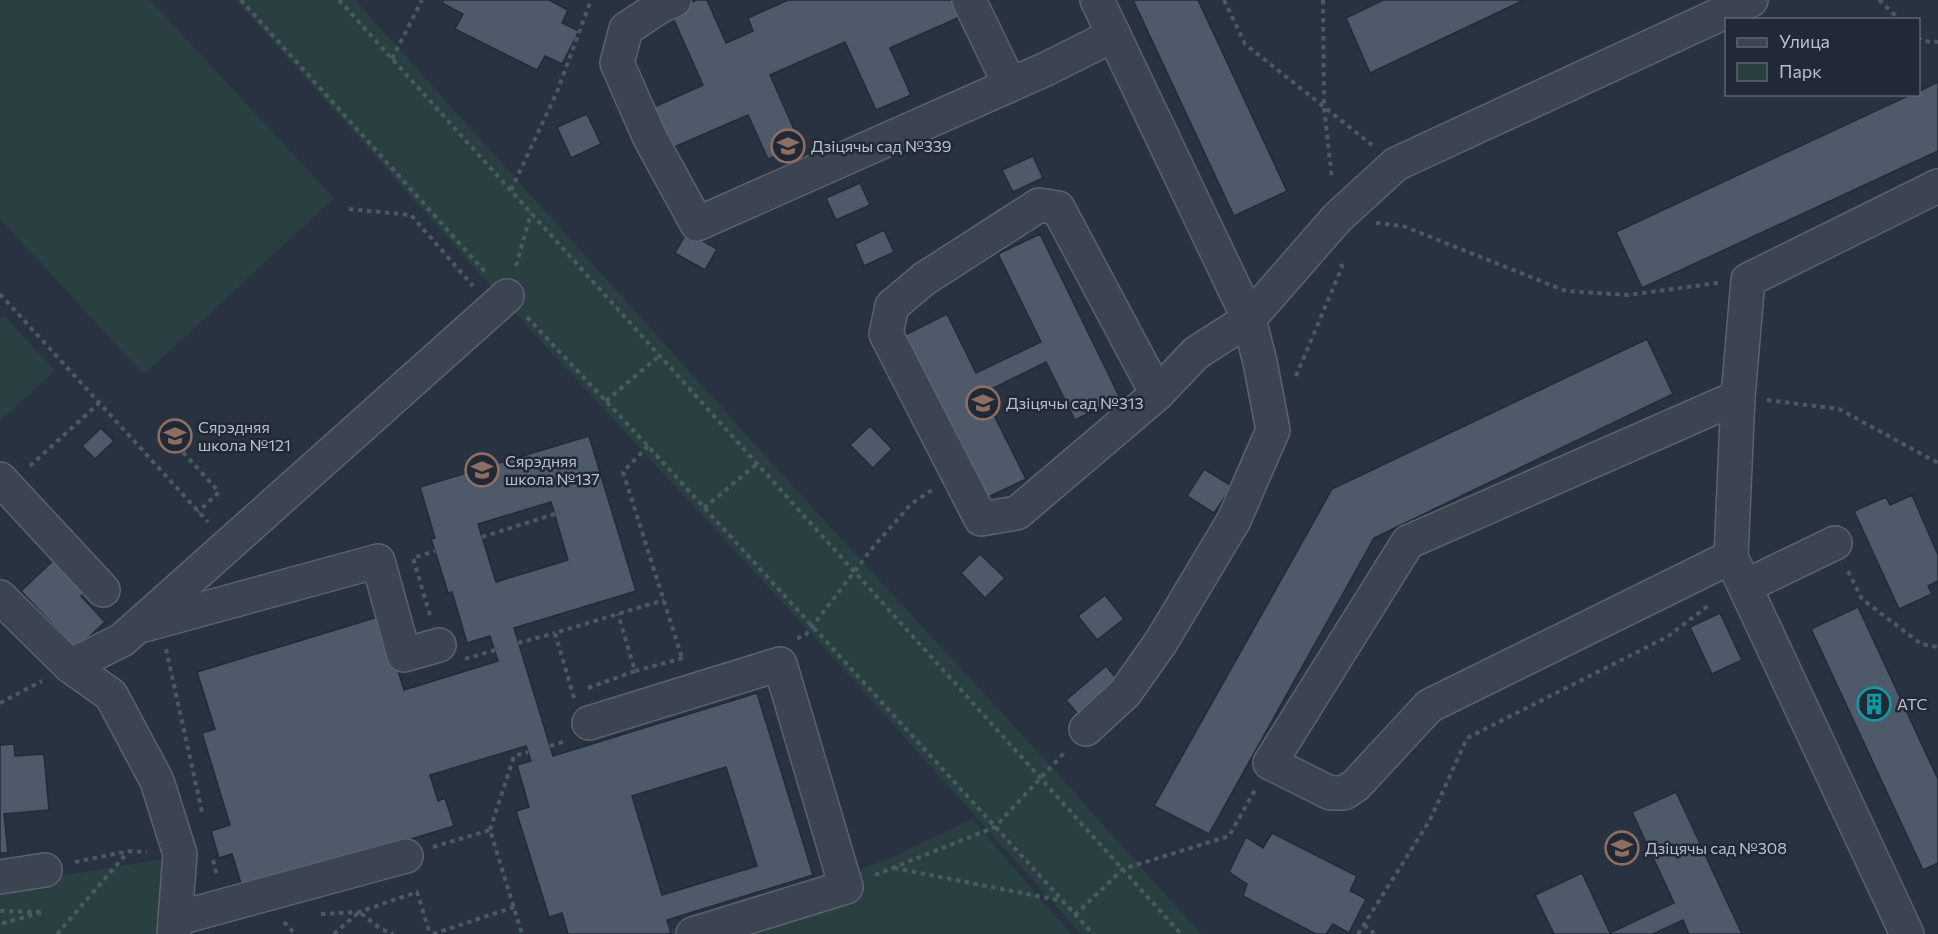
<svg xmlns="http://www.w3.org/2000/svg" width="1938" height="934" viewBox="0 0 1938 934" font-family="Commissioner,sans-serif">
  <rect width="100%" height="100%" fill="#283241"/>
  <g fill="#2a3f42">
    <path d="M0,0H150L334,198L144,375L0,219Z"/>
    <path d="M236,0H355L791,484L1040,754L1201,934H1081L818,641L501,298Z"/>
    <path d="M5,316L55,371L0,421V320Z"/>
    <path d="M972,819L1071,934H655L843,876L886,860Z"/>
    <path d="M175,857L194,934H0V886Z"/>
  </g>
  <g fill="#4e596a" stroke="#232b38" stroke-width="1.5" fill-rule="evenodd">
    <path d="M443,0H549L568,10L562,23L579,31L562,64L545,56L537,70L455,29L463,14L442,3Z"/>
    <path d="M696,0H707L726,43L753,31L748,18L788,0H952L960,17L890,48L911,95L876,110L845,42L770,75L801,145L768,159L748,115L672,148L654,107L703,85L670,11Z"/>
    <path d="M1133,0H1198L1287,191L1234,216Z"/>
    <path d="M1383,0H1524L1370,73L1346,18Z"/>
    <path d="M1938,82V151L1642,288L1616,232L1912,94H1918V92Z"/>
    <path d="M587,114L601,144L571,158L557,127Z"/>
    <path d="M1033,156L1043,178L1013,192L1002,170Z"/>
    <path d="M860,183L870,205L836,220L826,198Z"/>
    <path d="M884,230L894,252L864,266L855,244Z"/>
    <path d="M687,232L717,249L705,270L675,253Z"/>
    <path d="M1040,234L1120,398L1075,420L1046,362L983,393L1026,479L982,500L903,336L947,314L976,373L1041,342L998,254Z"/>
    <path d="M1647,339L1673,394L1374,538L1209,834L1154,806L1332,489Z"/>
    <path d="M870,426L892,449L873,468L850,445Z"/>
    <path d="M101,428L114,441L95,459L82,446Z"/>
    <path d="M589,436L636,591L514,628L553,756L757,693L813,875L667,920L671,933L667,934H568L562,913L549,917L516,811L529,807L517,765L531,761L526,746L430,775L438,801L445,798L454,826L243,890L232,854L219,858L211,831L230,825L202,733L215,729L197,672L381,616L404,690L498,661L490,636L467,643L452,592L448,593L435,551L431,539L435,538L420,487ZM551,502L568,560L496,582L478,524ZM726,767L757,866L662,895L632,796Z"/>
    <path d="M1204,469L1232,486L1214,513L1187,496Z"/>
    <path d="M1912,495L1938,555V581L1928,586L1932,594L1899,609L1854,511L1886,497L1890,505Z"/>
    <path d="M980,554L1005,578L985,598L961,573Z"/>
    <path d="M58,556L89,589L81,596L105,622L76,649L21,591Z"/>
    <path d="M1105,595L1124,619L1097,640L1078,616Z"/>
    <path d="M1858,607L1938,779V863L1923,870L1811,629Z"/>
    <path d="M1720,613L1742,660L1712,674L1690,627Z"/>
    <path d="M1106,666L1122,685L1082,719L1066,700Z"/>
    <path d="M14,744L15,756L44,754L49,810L4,814L8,853H0V745Z"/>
    <path d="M1676,792L1742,934H1689L1683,920L1653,934H1554L1535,895L1582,873L1610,933L1674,903L1632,812Z"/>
    <path d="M1272,833L1357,876L1350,891L1366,899L1349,933L1333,924L1326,934H1316L1243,896L1247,884L1229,872L1246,837L1263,848Z"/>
  </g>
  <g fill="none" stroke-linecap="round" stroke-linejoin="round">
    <defs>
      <g id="minor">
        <path d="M674,0L659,7L626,29L617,63L650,138L697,224L1046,69L1114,35"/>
        <path d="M969,0L1010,85"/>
        <path d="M1157,394L1058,208L1039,205L924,279L892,306L886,334L981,519L1017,513L1157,394L1196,353L1249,319L1337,218L1396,164L1751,0"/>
        <path d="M0,479L103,590"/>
        <path d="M1731,557L1429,706L1356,785L1344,793H1330L1270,763L1408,542L1738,397"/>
        <path d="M1746,586L1835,543"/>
        <path d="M0,597L70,666L111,695L157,781L180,854L174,934"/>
        <path d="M144,625L378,561L404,655L439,645"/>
        <path d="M70,666L122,640L507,296"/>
        <path d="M589,723L780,664L846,887L693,934"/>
        <path d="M1086,729L1125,693L1161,642L1234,520L1273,430L1260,362L1249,319L1097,0"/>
        <path d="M0,877L45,870"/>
        <path d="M175,919L406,856"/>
        <path d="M1907,934L1731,557L1738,397L1748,280L1938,186"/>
      </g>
    </defs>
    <use href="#minor" stroke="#5a626e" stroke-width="36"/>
    <g stroke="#485c5f" stroke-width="4" stroke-dasharray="4.5 4.5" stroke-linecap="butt">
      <path d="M241,0L487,274"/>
      <path d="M339,0L1181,934"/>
      <path d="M1224,0L1245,44L1372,145"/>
      <path d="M1323,0L1324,107L1332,179"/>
      <path d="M1879,0L1900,20"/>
      <path d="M1918,37L1922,41L1938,42"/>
      <path d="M392,59L422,0"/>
      <path d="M511,190L557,92L591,0"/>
      <path d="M349,209L411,215L473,286"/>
      <path d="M1376,223L1403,226L1566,291L1628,295L1718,283"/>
      <path d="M516,266L531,213"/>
      <path d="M0,294L208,522"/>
      <path d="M527,317L648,446L1093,934"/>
      <path d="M1296,376L1342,267L1341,261"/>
      <path d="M1767,400L1839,409L1938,463"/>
      <path d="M606,401L660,355"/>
      <path d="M171,439L219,492L198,512"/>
      <path d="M648,446L623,472L682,658"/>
      <path d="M30,466L99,403"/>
      <path d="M704,508L758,463"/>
      <path d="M482,537L555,514"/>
      <path d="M1848,571L1862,599L1921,644L1938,647"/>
      <path d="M430,615L413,558L435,551"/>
      <path d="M797,638L805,636L874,546L911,504L932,490"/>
      <path d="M518,643L555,633"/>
      <path d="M166,649L202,812"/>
      <path d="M465,659L495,650"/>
      <path d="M635,671L687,657"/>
      <path d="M588,688L635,671L618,614"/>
      <path d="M574,698L555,633L664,600"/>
      <path d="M0,703L42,681"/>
      <path d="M550,746L566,741"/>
      <path d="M490,830L514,756L528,752"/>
      <path d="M433,847L490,830L522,934"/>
      <path d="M213,860L217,876"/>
      <path d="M75,862L129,851L147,852"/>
      <path d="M894,868L1063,901"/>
      <path d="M875,875L995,827L1065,752"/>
      <path d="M0,911L43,912L0,924"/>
      <path d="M321,914L359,912L417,892L430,934"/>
      <path d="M1075,915L1123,869L1229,836L1255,790"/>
      <path d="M284,922L295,934"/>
      <path d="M1364,925L1375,934"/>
      <path d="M57,934L128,852"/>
      <path d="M334,934L359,912L381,929L393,934"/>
      <path d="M433,934L514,907"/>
      <path d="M1358,934L1430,820L1467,738L1667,637L1708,606"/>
    </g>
    <use href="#minor" stroke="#3c4451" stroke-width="33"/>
  </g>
  <defs>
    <symbol id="school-ring" viewBox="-11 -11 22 22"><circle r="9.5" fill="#212936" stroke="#8d6e63" stroke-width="1.5"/><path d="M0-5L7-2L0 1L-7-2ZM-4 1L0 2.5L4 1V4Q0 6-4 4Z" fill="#8d6e63"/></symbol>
    <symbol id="building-ring" viewBox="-11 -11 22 22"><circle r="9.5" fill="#212936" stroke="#0f9aa8" stroke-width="1.5"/><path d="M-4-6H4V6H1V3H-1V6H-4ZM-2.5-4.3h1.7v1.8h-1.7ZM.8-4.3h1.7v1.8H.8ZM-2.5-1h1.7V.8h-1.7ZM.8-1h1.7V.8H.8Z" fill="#0f9aa8"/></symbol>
  </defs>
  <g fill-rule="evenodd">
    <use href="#school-ring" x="769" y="127" width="38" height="38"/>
    <use href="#school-ring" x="964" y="384" width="38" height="38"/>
    <use href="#school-ring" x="156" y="417" width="38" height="38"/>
    <use href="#school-ring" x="463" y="451" width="38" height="38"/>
    <use href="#building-ring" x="1855" y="685" width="38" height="38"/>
    <use href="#school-ring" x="1603" y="829" width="38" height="38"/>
  </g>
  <g text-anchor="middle" stroke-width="5" stroke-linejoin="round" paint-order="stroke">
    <g font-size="16" fill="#b9c0cb" stroke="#212936" text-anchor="start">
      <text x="811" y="152">Дзіцячы сад №339</text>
      <text x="1006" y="409">Дзіцячы сад №313</text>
      <text x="198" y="433">Сярэдняя<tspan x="198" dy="18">школа №121</tspan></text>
      <text x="505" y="467">Сярэдняя<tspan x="505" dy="18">школа №137</tspan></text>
      <text x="1897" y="710">АТС</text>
      <text x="1645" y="854">Дзіцячы сад №308</text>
    </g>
  </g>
  <rect x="1725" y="18" width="195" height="78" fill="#212936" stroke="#5e6572" stroke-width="1.5"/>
  <rect x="1737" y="38" width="30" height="9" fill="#3c4451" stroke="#5e6572" stroke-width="1.5"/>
  <text x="1779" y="48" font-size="18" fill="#b9c0cb">Улица</text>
  <rect x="1737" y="63" width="30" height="18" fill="#2a3f42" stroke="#5e6572" stroke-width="1.5"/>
  <text x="1779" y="78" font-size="18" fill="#b9c0cb">Парк</text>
</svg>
